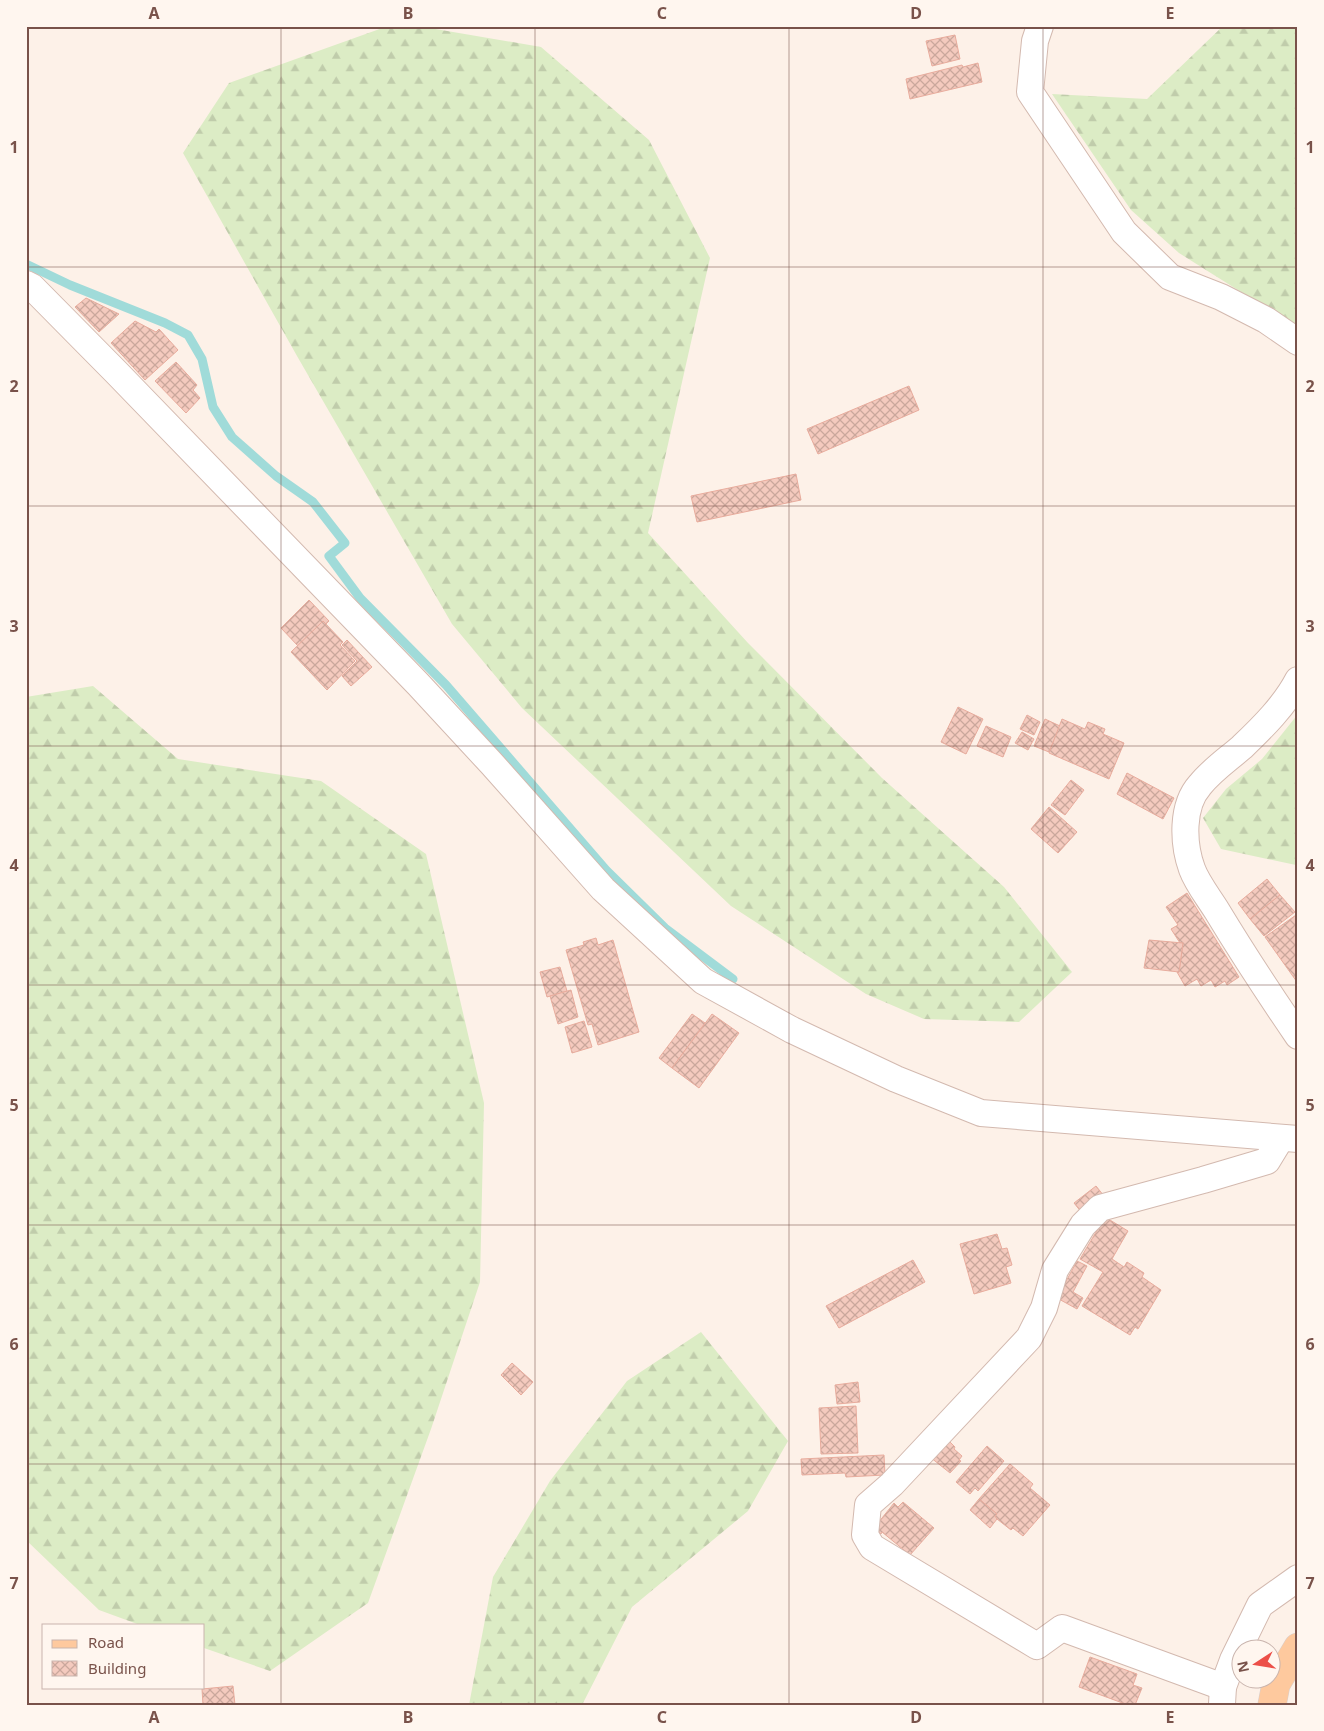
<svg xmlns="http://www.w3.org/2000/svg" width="1324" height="1731" viewBox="0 0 1324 1731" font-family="'Noto Sans',sans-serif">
  <defs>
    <pattern id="forest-firs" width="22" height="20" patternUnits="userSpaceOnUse" patternTransform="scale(1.25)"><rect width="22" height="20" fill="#dcecc5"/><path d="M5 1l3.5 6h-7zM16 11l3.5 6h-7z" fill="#c0ccab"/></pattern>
    <pattern id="building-cross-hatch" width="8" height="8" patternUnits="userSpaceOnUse" patternTransform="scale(1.25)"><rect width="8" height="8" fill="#f4cabe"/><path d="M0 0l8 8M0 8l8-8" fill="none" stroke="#caa79c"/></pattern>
  </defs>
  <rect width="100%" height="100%" fill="#fdf1e8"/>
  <g fill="url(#forest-firs)">
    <path d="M388,26H418L541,47L649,140L710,258L648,533L748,643L882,778L1004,887L1072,972L1019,1022L924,1019L866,994L731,906L522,708L452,624L297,356L183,153L229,83Z"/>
    <path d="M1223,26H1298V328L1179,253L1131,210L1052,94L1147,99Z"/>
    <path d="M93,686L178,759L321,781L426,854L484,1103L480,1282L431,1429L368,1603L270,1671L204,1648V1625H140L99,1610L26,1540V697Z"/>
    <path d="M1298,714V867L1296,865L1221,849L1203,818L1226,789L1262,759Z"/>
    <path d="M701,1332L788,1441L748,1511L632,1607L582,1705H469L493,1577L550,1481L627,1381Z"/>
  </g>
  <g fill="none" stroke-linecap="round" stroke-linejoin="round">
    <path stroke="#a0dbd9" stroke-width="9" d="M26,264L70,285L165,323L188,335L202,359L213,407L232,437L276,476L313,502L345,543L329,556L360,598L446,685L606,870L665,928L733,979"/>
  </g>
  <g fill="url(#building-cross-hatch)" stroke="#e8ac9d">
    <path d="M955,35L960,59L932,66L926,41Z"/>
    <path d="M978,63L982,82L910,99L906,79L962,65L963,67Z"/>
    <path d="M86,298L119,314L99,332L75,307Z"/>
    <path d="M135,321L156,332L159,329L178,350L145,380L111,343Z"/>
    <path d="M176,362L197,385L193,390L200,398L186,413L155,381Z"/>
    <path d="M909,386L919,410L818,454L807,429Z"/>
    <path d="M796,474L801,500L697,522L691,496Z"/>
    <path d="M309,600L329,621L326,624L323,621L298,646L281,628Z"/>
    <path d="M323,621L343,642L340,645L355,661L327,690L291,652Z"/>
    <path d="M347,640L372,667L351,686L342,676L357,661L342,645Z"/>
    <path d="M958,707L983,719L966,754L941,742Z"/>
    <path d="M1027,715L1040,722L1034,735L1020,729Z"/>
    <path d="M1045,719L1060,726L1049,752L1034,746Z"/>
    <path d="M1062,719L1085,729L1088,722L1105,729L1103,734L1124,743L1109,779L1049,753Z"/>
    <path d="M986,726L1011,737L1003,757L977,746Z"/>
    <path d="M1022,732L1034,739L1028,750L1015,743Z"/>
    <path d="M1127,773L1174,798L1163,819L1117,794Z"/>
    <path d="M1071,780L1084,790L1065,815L1051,805Z"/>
    <path d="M1049,807L1077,832L1058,853L1031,829Z"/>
    <path d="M1267,879L1280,895L1250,919L1238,903Z"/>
    <path d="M1187,893L1239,977L1227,985L1225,981L1215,987L1211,980L1201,986L1197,979L1185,986L1177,972H1179L1183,943H1180L1171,929L1178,925L1166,907Z"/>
    <path d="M1280,895L1295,912L1264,936L1250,919Z"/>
    <path d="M1296,915L1298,917L1297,982L1265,937Z"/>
    <path d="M596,938L598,945L613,940L639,1032L598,1045L592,1024L588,1025L566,950L584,945L583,942Z"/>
    <path d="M1149,940L1183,943L1179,972L1144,968Z"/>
    <path d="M560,967L567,991L547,997L540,972Z"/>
    <path d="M571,990L578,1017L558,1024L550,996Z"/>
    <path d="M692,1014L705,1023L672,1068L659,1058Z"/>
    <path d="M712,1014L739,1033L699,1088L672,1068Z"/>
    <path d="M584,1021L592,1047L572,1053L565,1027Z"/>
    <path d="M1096,1186L1104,1196L1082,1213L1074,1203Z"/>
    <path d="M1105,1217L1128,1231L1112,1259L1124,1267L1127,1262L1144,1273L1142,1277L1161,1290L1138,1329L1135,1327L1130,1335L1082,1306L1103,1272L1080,1259Z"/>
    <path d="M997,1234L1002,1249L1007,1248L1012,1265L1006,1267L1011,1283L974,1294L960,1244Z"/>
    <path d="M913,1260L925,1282L839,1328L826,1306Z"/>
    <path d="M1077,1261L1087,1266L1073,1292L1083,1298L1077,1309L1057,1298Z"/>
    <path d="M512,1363L533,1382L521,1395L501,1375Z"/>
    <path d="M858,1382L860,1402L837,1404L835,1385Z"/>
    <path d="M856,1406L858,1453L821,1454L819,1408Z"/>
    <path d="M948,1440L955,1447L954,1449L962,1456L959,1460L961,1461L950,1473L930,1457Z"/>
    <path d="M987,1446L1004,1461L978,1491L975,1488L970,1494L956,1482Z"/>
    <path d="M884,1455L885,1475L846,1477L845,1473L802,1475L801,1459Z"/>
    <path d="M1010,1464L1033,1484L1030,1488L1050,1505L1023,1536L1013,1528L1011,1530L997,1519L995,1516L997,1514L979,1499Z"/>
    <path d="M979,1499L997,1514L995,1516L997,1519L990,1528L970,1510Z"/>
    <path d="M903,1502L934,1528L910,1555L882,1532L881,1534L874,1528L894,1503L898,1507Z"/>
    <path d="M1090,1657L1137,1674L1133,1685L1142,1688L1135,1705H1128L1079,1687Z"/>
    <path d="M233,1686L235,1705H203L202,1689Z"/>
  </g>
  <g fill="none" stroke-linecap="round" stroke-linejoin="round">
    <defs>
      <g id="street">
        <path d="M1040,26L1035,41L1030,92L1124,232L1170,277L1221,297L1266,320L1298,342"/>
        <path d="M26,284L32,287L116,372L418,684L492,764L603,889L703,981L792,1030L896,1079L981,1113L1298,1139"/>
        <path d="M1298,680C1285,705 1263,727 1242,747C1227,760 1212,770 1200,785C1181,806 1183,844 1192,869C1197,883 1209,898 1217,911C1243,954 1270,995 1298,1036"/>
        <path d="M1223,1687L1062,1628L1037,1646L872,1547L865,1535L868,1505L892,1484L1029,1338L1044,1308L1055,1270L1083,1225L1100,1208L1203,1180L1267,1161L1281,1138"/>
        <path d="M1222,1704L1223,1687L1233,1660L1260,1605L1298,1578"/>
      </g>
      <path id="primary" d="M1272,1705L1276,1684L1298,1647"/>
    </defs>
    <use href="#street" stroke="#d3b9af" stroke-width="28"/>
    <use href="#primary" stroke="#d9cfcc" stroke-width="29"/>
    <use href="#street" stroke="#fff" stroke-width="26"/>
    <use href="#primary" stroke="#fec99e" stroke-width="28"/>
  </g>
  <path fill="none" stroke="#79524a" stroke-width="1" stroke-opacity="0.55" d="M281,26V1705M535,26V1705M789,26V1705M1043,26V1705M26,267H1298M26,506H1298M26,746H1298M26,985H1298M26,1225H1298M26,1464H1298"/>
  <rect width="1324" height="1731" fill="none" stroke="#fff6ef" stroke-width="55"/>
  <rect x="42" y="1624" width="162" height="65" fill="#fff6ef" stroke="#c9b4ad"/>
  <rect x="52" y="1640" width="25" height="8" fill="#fec99e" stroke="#c9b4ad"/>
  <text x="88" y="1648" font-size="15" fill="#79524a">Road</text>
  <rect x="52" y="1661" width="25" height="15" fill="url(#building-cross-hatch)" stroke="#c9b4ad"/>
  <text x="88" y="1674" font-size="15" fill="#79524a">Building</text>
  <g transform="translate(1256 1664) rotate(258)"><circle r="24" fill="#fff6ef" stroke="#c9b4ad"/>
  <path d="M0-4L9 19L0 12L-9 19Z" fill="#ec4f48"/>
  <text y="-8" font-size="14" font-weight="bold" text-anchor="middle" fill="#79524a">N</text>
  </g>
  <rect x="28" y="28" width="1268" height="1676" fill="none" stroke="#79524a" stroke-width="2"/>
  <g font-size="16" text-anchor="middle" font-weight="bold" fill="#79524a">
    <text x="154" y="19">A</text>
    <text x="408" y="19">B</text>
    <text x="662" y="19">C</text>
    <text x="916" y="19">D</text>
    <text x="1170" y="19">E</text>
    <text x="14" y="153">1</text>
    <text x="1310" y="153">1</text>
    <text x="14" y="392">2</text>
    <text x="1310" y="392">2</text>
    <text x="14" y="632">3</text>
    <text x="1310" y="632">3</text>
    <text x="14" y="871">4</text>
    <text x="1310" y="871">4</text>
    <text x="14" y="1111">5</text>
    <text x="1310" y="1111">5</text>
    <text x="14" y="1350">6</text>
    <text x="1310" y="1350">6</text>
    <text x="14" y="1589">7</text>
    <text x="1310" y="1589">7</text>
    <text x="154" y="1723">A</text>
    <text x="408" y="1723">B</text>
    <text x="662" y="1723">C</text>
    <text x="916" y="1723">D</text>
    <text x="1170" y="1723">E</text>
  </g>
</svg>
